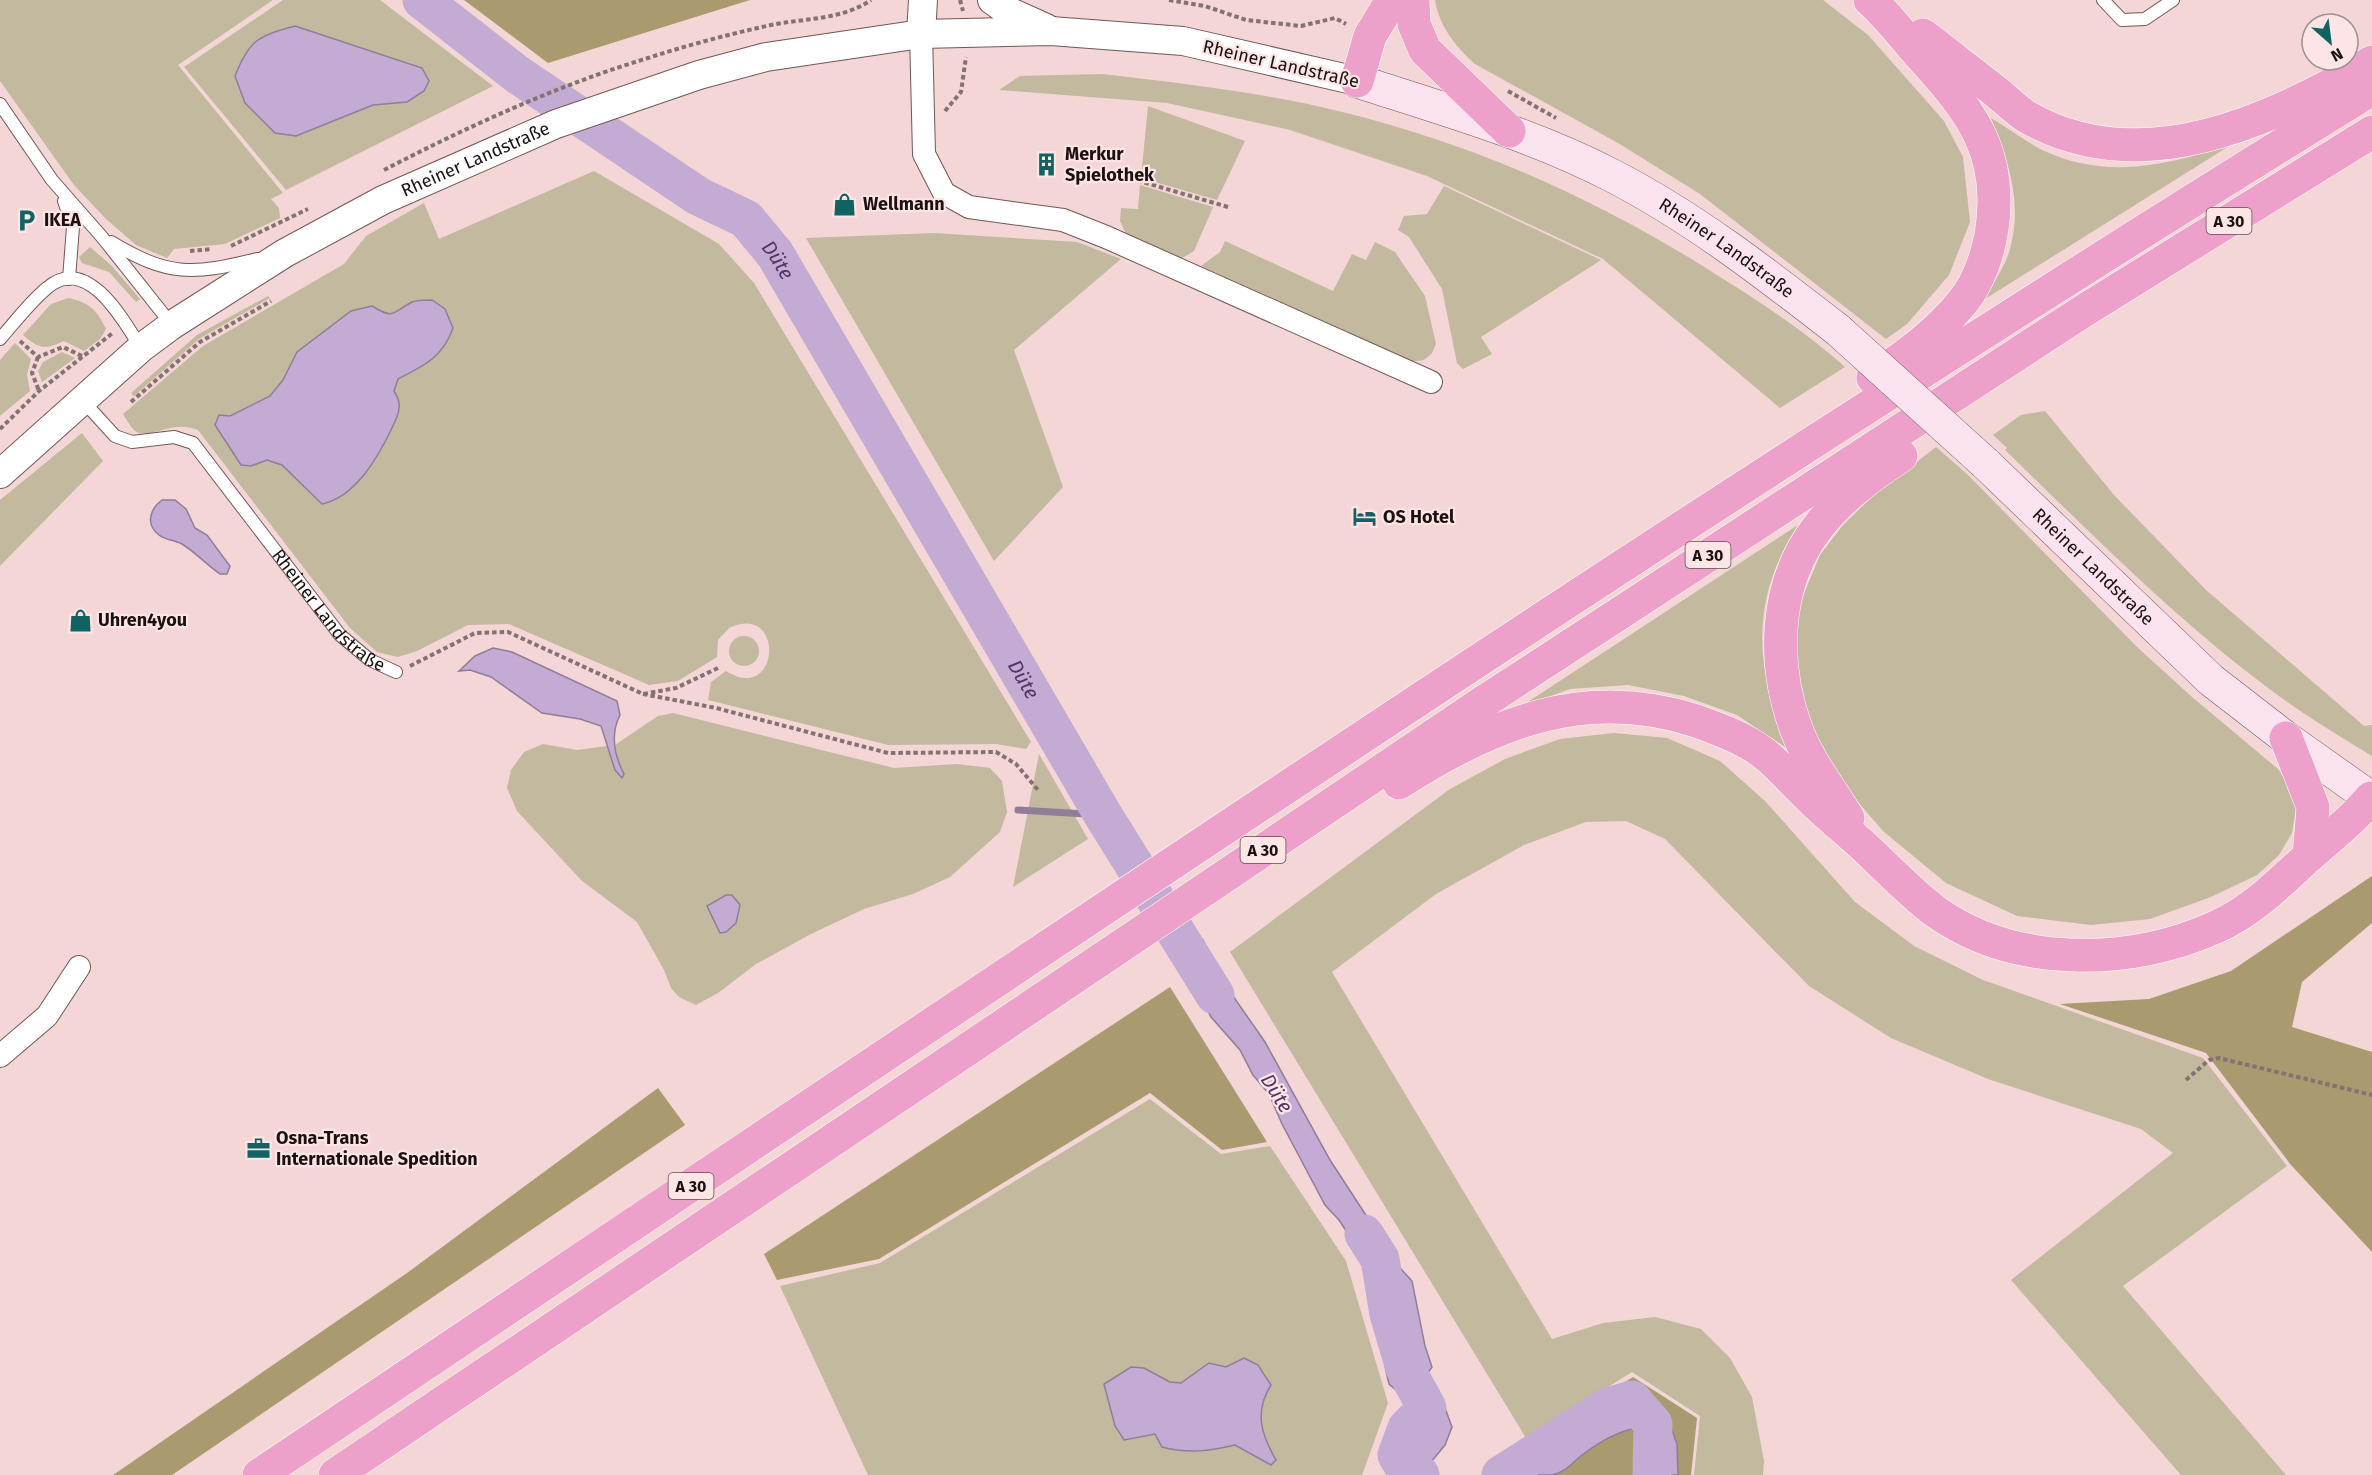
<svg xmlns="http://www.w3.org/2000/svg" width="2372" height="1475" viewBox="0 0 2372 1475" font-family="'Fira Sans',sans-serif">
  <rect width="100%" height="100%" fill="#f3d6d5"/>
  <g fill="#c2b99f">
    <path d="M0,0H273L178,65L283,193L271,199L279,208L280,218L225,244L174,249L167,258L136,245L106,219L74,185L0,81Z"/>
    <path d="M283,0H380L493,86L286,190L184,67Z"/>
    <path d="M1435,0H1823L1868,35L1944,121L1963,157L1970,222L1949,275L1907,324L1886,339L1700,194L1618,143L1475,64C1456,47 1439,26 1435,0Z"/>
    <path d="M1102,74C1171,82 1240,90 1308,104C1456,136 1593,195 1720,277C1764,304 1806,333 1845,367L1780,408L1603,259L1427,176L1290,130L1167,103L999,90L1020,76Z"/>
    <path d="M1148,106L1245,141L1217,200L1141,178Z"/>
    <path d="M1991,118C2008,128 2025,141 2042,150C2108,181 2170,165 2234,143L1985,299C1993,283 2006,265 2010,249C2023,202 2008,160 1991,118Z"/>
    <path d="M594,171L719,244L754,283L1031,742L1026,749L996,744L888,745L708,700L711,682L726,671C780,706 786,601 729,628L718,640L717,657L678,681L649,685L509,624L468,625L417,651L398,657L377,652L350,628L198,430C173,420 159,436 139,433C132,431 127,420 123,414L203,346L344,264L366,236L424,203L439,239Z"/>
    <path d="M1140,185L1213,207L1194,251L1182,258L1126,234L1120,221L1121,208L1138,209Z"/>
    <path d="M1444,186L1601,260L1481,337L1492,354L1463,369L1457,363L1442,289L1409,237L1398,230L1404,216L1427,214Z"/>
    <path d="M934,233L1077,242L1121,259L1014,350L1063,487L994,561L806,238Z"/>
    <path d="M1225,241L1333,291L1352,254L1366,260L1375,242L1395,252L1425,296L1436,344L1432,353L1424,360L1410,362L1201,266L1220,252Z"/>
    <path d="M90,247L112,266L140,299L136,302L109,272L82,263L79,257Z"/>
    <path d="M268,296L270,298L199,339L134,396L131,393L197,335Z"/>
    <path d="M68,298C89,302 97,310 106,329L100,339L84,351L64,341C45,350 39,349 23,335L51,304Z"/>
    <path d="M15,343L31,359L27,375L30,391L0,416V360Z"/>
    <path d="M62,352L75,358L42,382L38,371L43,362Z"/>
    <path d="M2045,411L2114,495L2206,590L2364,726L2372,725V756C2338,735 2304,715 2272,691C2176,620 2091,533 2005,450L2007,448L1993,435L2021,415Z"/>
    <path d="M82,433L103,461L0,566V500Z"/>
    <path d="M1936,447L1967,474L2137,647L2192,697L2278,769L2290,787L2296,808L2292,833L2279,855L2257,875L2211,897L2150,919L2091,925L2017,916L1946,883L1883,831L1841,782L1800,708L1793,656L1798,608L1820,555L1843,525L1873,496Z"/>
    <path d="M1798,525C1749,601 1754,671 1791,751L1737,715L1684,696L1628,685L1570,689L1520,707Z"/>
    <circle cx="744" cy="651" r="15"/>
    <path d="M673,713L894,768L957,764L990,768L1002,781L1007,812L1000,832L950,877L913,894L864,909L811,934L756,964L718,993L696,1005L679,997L671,988L664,970L637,922L582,881L517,811L507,788L511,770L524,752L543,744L577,750L607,746L615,770L624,774L618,761L615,745L658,716Z"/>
    <path d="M1614,733L1667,738L1720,761L1765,801L1855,902L1914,946L1983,980L2203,1058L2287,1166L2123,1286L2286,1475H2181L2011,1280L2173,1153L2141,1129L1988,1079L1891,1038L1809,986L1665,839L1626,821L1586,822L1524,845L1436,894L1332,972L1552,1339L1603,1323L1655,1317L1701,1329L1730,1358L1752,1397L1764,1461L1763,1475H1694L1700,1416L1632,1372L1526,1438L1230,952L1450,789L1505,759L1560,739Z"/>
    <path d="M1039,754L1088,839L1013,887Z"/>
    <path d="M1150,1099L1221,1154L1270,1146L1346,1261L1388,1403L1362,1475H868L780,1286L880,1263Z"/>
  </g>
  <g fill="#a99a6f">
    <path d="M464,0H750L548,63Z"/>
    <path d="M2372,876V923L2302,982L2292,1027L2372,1052V1252L2291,1165L2206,1053L2060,1004L2149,999L2231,971Z"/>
    <path d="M1170,987L1267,1142L1222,1150L1150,1093L879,1259L777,1280L764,1254Z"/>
    <path d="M658,1088L685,1125L172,1475H113L407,1273Z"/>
    <path d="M1633,1377L1697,1418L1691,1475H1534L1528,1442Z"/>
  </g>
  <g fill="#c3abd3" stroke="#907d98" stroke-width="1.5">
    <path d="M295,26L422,68L429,81L424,91L407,102L373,105L296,136L275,133L245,103L235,76C249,40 258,36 295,26Z"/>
    <path d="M432,300L445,309L453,328C443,357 425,365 398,379L394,391C397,396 400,401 399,408C399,415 394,423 391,430C377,459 355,497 322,504L282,465L267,460L251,466L241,465L215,425L219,415L230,416L270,396L283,380L297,352L351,311L372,306C395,320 391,313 412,302C417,300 426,300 432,300Z"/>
    <path d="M162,500H175L186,509L195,528L207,535L230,566L227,574H220C207,565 195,552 182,544C175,540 165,540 159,535C145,524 150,509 162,500Z"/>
    <path d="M493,648L512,652L617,701L620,715C610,735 614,755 624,774L622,778L615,770L601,726L580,719L542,713L491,677L470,670L459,671L475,656Z"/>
    <path d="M726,895H732L740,905L736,923L726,932L720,933L707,906Z"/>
    <path d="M1203,940L1217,973L1265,1042L1330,1160L1401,1269L1412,1281L1425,1346L1432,1367L1427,1374L1442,1400L1452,1427L1445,1445L1426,1468L1430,1475H1402C1396,1453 1414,1446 1424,1429L1416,1401L1403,1396L1389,1384L1385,1366L1401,1338L1387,1286L1370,1259L1358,1249L1339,1220L1325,1205L1282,1124L1269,1094L1253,1075L1240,1050L1211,1017L1181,956Z"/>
    <path d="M1244,1358L1258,1365L1271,1385C1254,1412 1261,1434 1276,1460L1271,1465L1235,1445C1210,1451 1187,1454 1162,1447L1155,1434L1124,1440L1115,1426L1104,1384L1131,1367L1144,1368L1170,1382L1181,1383L1209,1363L1226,1367Z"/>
    <path d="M1645,1403L1667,1416L1677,1444L1678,1475H1657V1445L1649,1427C1624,1427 1602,1440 1582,1455C1572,1463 1566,1472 1552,1475C1541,1475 1526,1475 1515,1475C1555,1446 1596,1416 1645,1403Z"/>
  </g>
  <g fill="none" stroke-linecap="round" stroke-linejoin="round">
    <path stroke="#907d98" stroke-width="7" d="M1018,810L1103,815"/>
    <g stroke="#c3abd3" stroke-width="39">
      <path id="s1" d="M422,0L518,75L698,196L746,219L775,254L1103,815L1215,995"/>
      <path d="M1364,1234L1380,1259L1389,1314L1405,1368L1427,1408L1407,1428L1397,1455L1407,1472L1420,1475"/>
      <path d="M1501,1475L1608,1407L1632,1400L1653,1424L1652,1475"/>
    </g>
    <defs>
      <g id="service">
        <path d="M2103,0L2122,20L2145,19L2173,0"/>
        <path d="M0,104L52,180L102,237L172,325"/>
        <path d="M64,201L73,227L69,279"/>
        <path d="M111,242C169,277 193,275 257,259"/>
        <path d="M0,339C15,322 30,302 47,288C87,253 124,321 141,348"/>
        <path id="s2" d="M83,401L115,436L132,442L174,437L193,443L340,635L370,660L396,672"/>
      </g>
      <g id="minor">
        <path d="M921,34L924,154L944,193L969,207L1063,220L1106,237L1431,382"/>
        <path d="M0,1056L47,1016L79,967"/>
      </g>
      <g id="tertiary">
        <path d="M992,0L1006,10L1046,28"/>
        <path d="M921,34L923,0"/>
        <path id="s3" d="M0,474L141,348L172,325L285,253L383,200L556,124L699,75L766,57L921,34L1051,31L1183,41L1357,81"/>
      </g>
      <g id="secondary">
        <path id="s4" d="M1357,81C1443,109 1532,134 1613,176C1694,218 1766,274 1838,330"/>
        <path id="s5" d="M1985,463L2211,680L2286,738L2372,799"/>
      </g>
      <g id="motorway">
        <path d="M1413,0L1414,24L1425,50L1509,131"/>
        <path d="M1870,0C1888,16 1903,36 1919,54C1971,111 2005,153 1991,235C1986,260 1977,286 1960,305C1935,335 1905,356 1873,378"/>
        <path d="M1923,35C1947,54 1971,72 1995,91C2005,99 2016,110 2027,117C2141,182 2270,121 2372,62"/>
        <path d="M1357,81L1370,36L1392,0"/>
        <path d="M2286,738L2313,807L2309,856"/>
        <path d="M1399,783C1492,723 1585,685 1696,721C1718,729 1743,738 1762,752C1778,764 1792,781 1807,795C1828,816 1852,835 1873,855C1894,875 1913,895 1936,912C2015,968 2130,966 2216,927C2253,911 2280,882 2309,856C2331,836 2353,820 2371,798"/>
        <path d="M1848,818C1831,790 1809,762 1797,731C1772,665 1773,585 1818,527C1840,498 1871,475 1901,456"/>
        <path d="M259,1475C959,1007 1655,531 2372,89"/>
        <path d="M335,1475L1482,703L2085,310L2372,132"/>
      </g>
    </defs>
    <use href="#service" stroke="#705857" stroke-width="14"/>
    <use href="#minor" stroke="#705857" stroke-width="24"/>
    <use href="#tertiary" stroke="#705857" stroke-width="30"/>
    <use href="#secondary" stroke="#705857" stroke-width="34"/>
    <use href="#motorway" stroke="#fff" stroke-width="34"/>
    <g stroke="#847271" stroke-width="4" stroke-dasharray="4.5 3" stroke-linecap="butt">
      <path d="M960,0L963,11"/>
      <path d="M1169,0L1205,6L1246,20L1301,26L1335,18L1346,24"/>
      <path d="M1508,91L1556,118"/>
      <path d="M945,111L961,92L966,57"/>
      <path d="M384,170C469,126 556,86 648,58C688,45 730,34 771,25C805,18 842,20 871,0"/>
      <path d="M1115,178L1136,180L1228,207"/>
      <path d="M231,246L308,209"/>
      <path d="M190,251L212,249"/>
      <path d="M20,341L38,357L63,347L84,357"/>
      <path d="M38,357L32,373L39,391"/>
      <path d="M131,402L200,342L271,301"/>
      <path d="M0,429L39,391L114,332"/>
      <path d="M410,666L475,633L508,632L643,694L676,688L718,668"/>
      <path d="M643,694L716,708L888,753L996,752L1016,764L1038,790"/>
      <path d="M2186,1080L2209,1060L2219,1058L2372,1095"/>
    </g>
    <use href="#service" stroke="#fff" stroke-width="12"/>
    <use href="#minor" stroke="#fff" stroke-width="22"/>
    <use href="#tertiary" stroke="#fff" stroke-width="28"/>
    <use href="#secondary" stroke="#fae3ef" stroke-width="33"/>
    <use href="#motorway" stroke="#eda1ca" stroke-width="33"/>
    <defs>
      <path id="secondary-bridge" d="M1838,330L1985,463"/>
    </defs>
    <use href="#secondary-bridge" stroke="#705857" stroke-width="34" stroke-linecap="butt"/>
    <use href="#secondary-bridge" stroke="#fae3ef" stroke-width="33"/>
  </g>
  <defs>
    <symbol id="building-bare" viewBox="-9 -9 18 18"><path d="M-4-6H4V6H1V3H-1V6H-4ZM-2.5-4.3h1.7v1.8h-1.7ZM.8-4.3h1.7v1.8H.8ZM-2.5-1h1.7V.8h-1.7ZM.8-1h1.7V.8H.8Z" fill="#116262" stroke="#fce5e4" stroke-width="2.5" paint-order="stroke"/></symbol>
    <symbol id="shop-bare" viewBox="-9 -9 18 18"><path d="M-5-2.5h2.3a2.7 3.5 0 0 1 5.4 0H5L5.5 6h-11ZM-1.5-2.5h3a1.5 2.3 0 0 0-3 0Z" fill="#116262" stroke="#fce5e4" stroke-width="2.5" paint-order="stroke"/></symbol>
    <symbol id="parking-bare" viewBox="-9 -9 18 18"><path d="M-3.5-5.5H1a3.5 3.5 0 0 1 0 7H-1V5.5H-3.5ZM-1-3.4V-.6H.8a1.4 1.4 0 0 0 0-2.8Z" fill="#116262" stroke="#fce5e4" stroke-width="2.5" paint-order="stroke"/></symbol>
    <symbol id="hotel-bare" viewBox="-9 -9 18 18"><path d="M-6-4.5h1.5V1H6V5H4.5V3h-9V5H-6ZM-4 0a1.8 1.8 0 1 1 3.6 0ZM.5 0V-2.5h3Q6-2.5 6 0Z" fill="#116262" stroke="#fce5e4" stroke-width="2.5" paint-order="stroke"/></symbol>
    <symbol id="office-bare" viewBox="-9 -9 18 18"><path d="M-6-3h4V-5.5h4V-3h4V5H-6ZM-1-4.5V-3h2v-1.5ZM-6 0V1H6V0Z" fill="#116262" stroke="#fce5e4" stroke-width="2.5" paint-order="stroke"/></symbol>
  </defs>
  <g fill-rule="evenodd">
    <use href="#building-bare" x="1030" y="148" width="33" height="33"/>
    <use href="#shop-bare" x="828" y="188" width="33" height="33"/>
    <use href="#parking-bare" x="10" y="204" width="33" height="33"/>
    <use href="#hotel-bare" x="1348" y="500" width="33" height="33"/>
    <use href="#shop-bare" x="64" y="604" width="33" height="33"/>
    <use href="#office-bare" x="242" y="1132" width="33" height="33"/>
  </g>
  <g text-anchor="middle" stroke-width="4.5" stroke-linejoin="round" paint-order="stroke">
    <g fill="#fce5e4" stroke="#5e5150" stroke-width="1.5">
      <rect x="2206.5" y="208" width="45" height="26" rx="4.5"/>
      <rect x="1685.5" y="542" width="45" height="26" rx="4.5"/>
      <rect x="1240.5" y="837" width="45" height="26" rx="4.5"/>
      <rect x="668.5" y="1173" width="45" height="26" rx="4.5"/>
    </g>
    <g font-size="16" font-weight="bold" fill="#1a1110">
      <text x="2229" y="227">A 30</text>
      <text x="1708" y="561">A 30</text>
      <text x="1263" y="856">A 30</text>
      <text x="691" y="1192">A 30</text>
    </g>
    <g font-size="18" fill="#1a1110" stroke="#fce5e4">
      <text transform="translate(1281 64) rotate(13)" y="6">Rheiner Landstraße</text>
      <text dy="6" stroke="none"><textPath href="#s3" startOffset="574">Rheiner Landstraße</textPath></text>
      <text dy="6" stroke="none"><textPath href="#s4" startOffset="408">Rheiner Landstraße</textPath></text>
      <text dy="6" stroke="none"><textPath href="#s5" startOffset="150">Rheiner Landstraße</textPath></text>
      <text dy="6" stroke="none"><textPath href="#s2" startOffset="344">Rheiner Landstraße</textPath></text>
    </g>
    <g font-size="18" font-weight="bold" fill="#1a1110" stroke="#fce5e4" text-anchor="start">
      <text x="1065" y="160">Merkur<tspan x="1065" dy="21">Spielothek</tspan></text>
      <text x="863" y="210">Wellmann</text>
      <text x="44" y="226">IKEA</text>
      <text x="1383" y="523">OS Hotel</text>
      <text x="98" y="626">Uhren4you</text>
      <text x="276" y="1144">Osna-Trans<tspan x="276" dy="21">Internationale Spedition</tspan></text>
    </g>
    <g font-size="20" font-style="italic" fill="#533366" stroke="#fce5e4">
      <text dy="7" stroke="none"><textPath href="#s1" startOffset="444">Düte</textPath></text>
      <text dy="7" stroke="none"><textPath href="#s1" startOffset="930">Düte</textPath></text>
      <text transform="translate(1277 1093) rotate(58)" y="7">Düte</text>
    </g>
  </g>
  <g transform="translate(2330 42) rotate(152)"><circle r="28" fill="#fce5e4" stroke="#a2908f" stroke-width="1.5"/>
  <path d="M0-4.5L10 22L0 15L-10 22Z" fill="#116262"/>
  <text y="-9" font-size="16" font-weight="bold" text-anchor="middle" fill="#1a1110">N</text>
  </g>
</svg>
